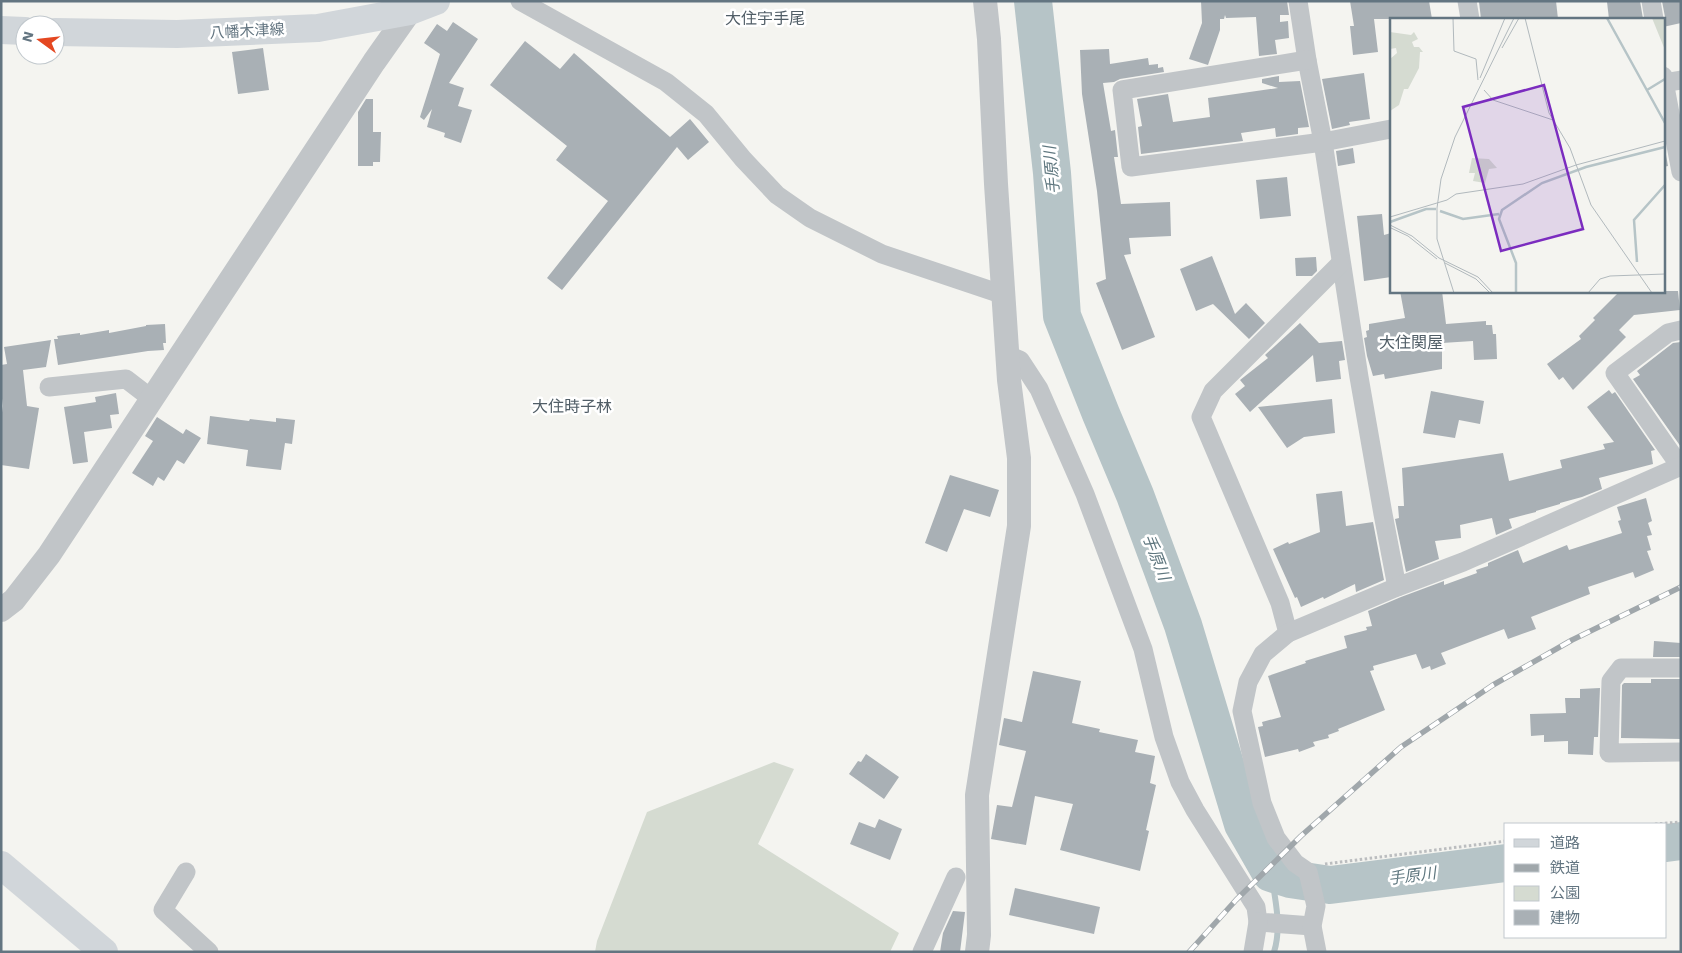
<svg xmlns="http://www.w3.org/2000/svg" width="1682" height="953" viewBox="0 0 1682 953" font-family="'Work Sans','Noto Sans JP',sans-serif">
  <rect width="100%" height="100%" fill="#f4f4f0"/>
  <path fill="#d5dbd1" d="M774,762L794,769L758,844L899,933L890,952H595L597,941L647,812Z"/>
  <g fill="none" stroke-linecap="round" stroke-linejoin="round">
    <path stroke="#b6c4c7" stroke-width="6" d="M1271,873C1275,898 1282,927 1274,952"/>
    <g stroke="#b6c4c7" stroke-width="38">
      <path d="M1033,1L1052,173L1062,316L1101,414L1135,495L1183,625L1243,824L1271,873L1290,879L1330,885L1506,863"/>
      <path d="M1666,843L1681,841"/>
    </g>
  </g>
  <g fill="#a9b0b5">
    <path d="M1201,1H1287L1289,15H1280V22L1288,21L1289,38L1275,40L1277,54L1259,56L1256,17L1226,18L1225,15L1224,19H1220V30L1208,65L1189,59L1202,23Z"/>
    <path d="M1350,1H1429L1432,19H1374L1378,52L1353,55L1350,26H1354Z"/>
    <path d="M1485,1H1556L1558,19H1481L1479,2Z"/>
    <path d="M1615,1H1640L1643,19H1609L1607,2Z"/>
    <path d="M1662,1H1681V23L1663,27L1665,17Z"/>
    <path d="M453,22L478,39L449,83L464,88L458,106L472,110L461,143L444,137L445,133L427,127L432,109L424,120L420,117L440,54L424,43L437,24L447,31Z"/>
    <path d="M525,41L560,69L574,53L670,137L690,119L709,142L688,160L677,147L562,290L547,278L608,201L556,160L567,146L490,85Z"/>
    <path d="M263,48L269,90L238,94L232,52Z"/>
    <path d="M1109,49L1110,64L1148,58L1149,65L1158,64V68L1163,67L1164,72L1120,79L1114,82L1103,83L1111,131L1115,130L1118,157H1114L1121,204L1170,202L1171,236L1129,238L1131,254L1124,255L1155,337L1122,350L1096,283L1106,279L1097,191L1082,94L1080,50Z"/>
    <path d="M1364,73L1370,119L1349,122L1350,125L1332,129L1322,79Z"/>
    <path d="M1279,76V82L1300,81L1309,127L1298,128V134L1276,137L1275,128L1241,133L1243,141L1141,154L1138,127L1142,126L1137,99L1168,94L1173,122L1210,117L1208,98L1278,88L1262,83V79Z"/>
    <path d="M366,99H373V132H381L380,162H373V166H358V112Z"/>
    <path d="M1663,138L1668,166L1663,167Z"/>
    <path d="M1353,148L1355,163L1338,166L1336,151Z"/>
    <path d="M1287,177L1291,216L1260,219L1256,180Z"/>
    <path d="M1382,214L1384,235L1391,233V277L1364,281L1357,216Z"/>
    <path d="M1212,256L1235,314L1246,303L1265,323L1249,339L1213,304L1196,311L1180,269Z"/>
    <path d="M1316,257L1317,271L1312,276H1296L1295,258Z"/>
    <path d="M1400,291H1442L1446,324L1486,321V325H1492L1493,334H1496L1497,359L1474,360L1473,341L1442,343V369L1385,379L1384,374L1373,376L1367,356L1364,338L1367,337L1366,331L1369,330V324L1405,318Z"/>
    <path d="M1620,291H1678L1680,310L1634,315L1619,330L1626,337L1573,390L1563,377L1559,380L1547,364L1581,339L1579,336L1595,320L1593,318Z"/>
    <path d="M1300,323L1319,343L1342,341L1345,360L1339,361L1341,379L1316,382L1313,355L1250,412L1235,394L1245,386L1240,380L1268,358L1265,355Z"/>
    <path d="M165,324L166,343H163L164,350L148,351L58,365L54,339H58L57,336L80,333V335L109,330V333L146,326V325Z"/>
    <path d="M51,340L46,367L23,370L27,406L39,408L29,469L1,465V419L3,406L1,391V365L7,364L4,347Z"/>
    <path d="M1681,342V447L1633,379L1640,375L1637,371L1673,343Z"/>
    <path d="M1609,390L1612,394L1615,392L1655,450L1651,451L1653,464L1599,478L1602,489L1582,497L1560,503V504L1536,511V512L1509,519L1512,528L1496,535L1492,518L1460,525L1461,538L1435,541L1439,559L1406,572L1395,519L1399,518L1398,506H1404L1402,468L1503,453L1509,481L1562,468L1560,460L1605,449L1603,444L1614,442L1587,407Z"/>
    <path d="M1431,391L1484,401L1480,424L1459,420L1455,438L1423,433Z"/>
    <path d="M116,393L119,414L110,415L112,428L84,432L88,462L73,464L64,407L96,402L95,397Z"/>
    <path d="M1332,399L1335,433L1304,437L1287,448L1258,407Z"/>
    <path d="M210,416L249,421L250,419L276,422V418L295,420L292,444L285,443L281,470L246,466L248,450L207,444Z"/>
    <path d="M157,417L183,434L186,429L201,438L184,464L177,460L164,481L158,477L153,486L132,473L153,441L145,436Z"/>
    <path d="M950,475L999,490L990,517L964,509L947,552L925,543Z"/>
    <path d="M1342,491L1346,526L1373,522L1384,580L1356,592L1355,584L1324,599L1323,597L1301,607L1297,597L1295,598L1273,549L1288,542L1289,544L1320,532L1316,494Z"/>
    <path d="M1646,498L1652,521L1648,523L1652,535L1647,536L1651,550L1647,551L1654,570L1635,578L1633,572L1588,587L1590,594L1531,617L1536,629L1508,639L1504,629L1441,653L1446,664L1431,670L1430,666L1422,669L1416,654L1373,666L1374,670L1370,671L1385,710L1338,729L1339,731L1328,735L1329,738L1313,742L1315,746L1299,752L1298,749L1265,757L1258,727L1263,726L1262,722L1281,717L1268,676L1306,663L1305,661L1347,648L1344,636L1367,630L1366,627L1372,626L1368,611L1401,597L1444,581V585L1477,573L1476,570L1488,566V563L1518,550L1523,563L1567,545L1569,550L1622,533L1618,521L1621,520L1617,507Z"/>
    <path d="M1654,641L1681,643V657H1653Z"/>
    <path d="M1033,671L1081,681L1072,723L1100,729L1099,732L1138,740L1135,752L1155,756L1150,783L1156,785L1146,830L1149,831L1140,871L1060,850L1073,804L1035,796L1026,845L991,839L997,805L1012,807L1026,751L999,745L1004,718L1022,722Z"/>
    <path d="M1651,679H1681V739L1621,738L1622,685L1624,683H1651Z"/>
    <path d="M1600,688L1598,737H1594L1593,755L1568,754V741L1544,742V735L1531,736L1530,714L1566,713L1565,698H1580V689Z"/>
    <path d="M866,754L899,777L884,799L849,774L858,761L861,762Z"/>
    <path d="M879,819L902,829L890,860L850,844L859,822L875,828Z"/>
    <path d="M1015,888L1100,907L1094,934L1009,915Z"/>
    <path d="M953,911L965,912L960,952H940L943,933Z"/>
  </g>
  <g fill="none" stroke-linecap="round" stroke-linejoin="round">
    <g stroke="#bbbdbf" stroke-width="3" stroke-dasharray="2.5 2.5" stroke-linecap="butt">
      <path d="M1655,824L1681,822"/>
      <path d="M1325,864L1506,841"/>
    </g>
    <g stroke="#c1c5c8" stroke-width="19">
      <path d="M520,1L666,82L706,114L743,159L777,195L810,218L882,254L1004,295"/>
      <path d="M1298,1L1307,60L1323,142L1359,377L1383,514L1397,587"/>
      <path d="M1467,1L1470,19"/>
      <path d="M1651,1L1654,19"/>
      <path d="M1307,60L1122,90L1131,167L1323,142L1391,129"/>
      <path d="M1663,76L1681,172"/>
      <path d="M1663,83L1681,80"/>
      <path d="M1007,355L1020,360L1039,389L1085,494L1143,649L1164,737L1180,782L1195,810L1256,907L1258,922L1312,926"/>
      <path d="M49,387L126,379L152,399"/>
      <path d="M1680,466L1615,373L1668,333L1681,330"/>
      <path d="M1288,633L1280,603L1201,417L1213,391L1340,264"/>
      <path d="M1681,668H1621L1611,681L1609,753L1681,752"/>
      <path d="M186,872L163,910L209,952"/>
      <path d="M922,952L956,877"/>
      <path d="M1253,952L1258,922"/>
      <path d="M1317,952L1312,926L1316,906L1308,872L1295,863L1276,838L1262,803L1242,711L1248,682L1263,654L1288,633L1397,587L1463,562L1681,466"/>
    </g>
    <g stroke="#c1c5c8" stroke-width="24">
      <path d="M1,610L14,600L49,555L374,62L410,11"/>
      <path d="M977,952L979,935L977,795L1019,526V458L1009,380L996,184L989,39L985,1"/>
    </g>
    <g stroke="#d1d6da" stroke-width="28">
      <path d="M1,30L25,31"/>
      <path d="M55,32L177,34L318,28L410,11L436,1"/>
    </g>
    <path stroke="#d1d6da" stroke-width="28" d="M1,865L104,952"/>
    <defs>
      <path id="rail" d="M1189,952L1236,900L1301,836L1401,747L1493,685L1572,640L1681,587"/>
    </defs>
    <use href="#rail" stroke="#a0a7ab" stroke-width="5.5"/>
    <use href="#rail" stroke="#fff" stroke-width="4" stroke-dasharray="11" stroke-linecap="butt"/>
  </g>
  <g text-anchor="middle" stroke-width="5" stroke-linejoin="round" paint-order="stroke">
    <g font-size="15" fill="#637581" stroke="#fff">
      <text transform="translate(247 31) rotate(-3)" y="5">八幡木津線</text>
    </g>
    <g font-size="16" fill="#515e67" stroke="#fff">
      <text x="765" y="24">大住宇手尾</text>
      <text x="1411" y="348">大住関屋</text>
      <text x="572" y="412">大住時子林</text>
    </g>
    <g font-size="16" font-style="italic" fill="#5f777f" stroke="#fff">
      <text transform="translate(1051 170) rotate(-95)" y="6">手原川</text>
      <text transform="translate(1157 557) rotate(69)" y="6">手原川</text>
      <text transform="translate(1412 875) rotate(-7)" y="6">手原川</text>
    </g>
  </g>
  <g transform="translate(1390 18)">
    <rect width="275" height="275" fill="#f4f4f0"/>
    <path d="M262,0H275V32ZM0,14L21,17L24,14L28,21L22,24L24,29H29L33,34H30L29,50L18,71H14L9,87L0,93V41L7,35L6,30L0,31ZM82,140L99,141L107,150L99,151L95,165L83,163L85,155H79Z" fill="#d5dbd1"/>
    <path fill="none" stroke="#b6c4c7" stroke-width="2.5" d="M217,0L275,105M257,72L275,61M50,193L73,201L109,196M0,204L36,191H46M247,244L244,202L275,167M126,275V245L109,201L112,192L152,165L196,149L275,129"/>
    <path fill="none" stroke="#b1b9bd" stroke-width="1" d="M63,0L64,33L86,41L88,62M135,0L159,95L180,130L201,187L262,275M112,30L129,0M90,60L115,0M94,72L103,82L163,102M186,147L275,123M0,199L57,182L66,176L133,166L186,147M0,207L22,218L49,240L88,259L103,275M1,210L18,218L47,241M55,245L86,261L100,275M64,275L47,221V190L51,161L65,119L124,0M198,275L210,261L220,258L275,256"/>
    <path fill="#7b2cbf" fill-opacity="0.15" stroke="#7b2cbf" stroke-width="2.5" d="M154,67L193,211L111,233L73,89Z"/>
    <rect width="275" height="275" fill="none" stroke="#637581" stroke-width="2.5"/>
  </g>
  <rect width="1682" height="953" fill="none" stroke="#637581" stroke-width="5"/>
  <rect x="1504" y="823" width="162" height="115" fill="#ffffff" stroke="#c1c8cd"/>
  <rect x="1514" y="839" width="25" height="8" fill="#d1d6da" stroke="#c1c8cd"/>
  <text x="1550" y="848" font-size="15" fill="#637581">道路</text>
  <rect x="1514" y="864" width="25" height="8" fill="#a0a7ab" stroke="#c1c8cd"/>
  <text x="1550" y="873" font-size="15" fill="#637581">鉄道</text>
  <rect x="1514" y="886" width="25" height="15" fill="#d5dbd1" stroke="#c1c8cd"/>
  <text x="1550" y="898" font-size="15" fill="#637581">公園</text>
  <rect x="1514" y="910" width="25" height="15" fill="#a9b0b5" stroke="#c1c8cd"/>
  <text x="1550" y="923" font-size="15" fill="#637581">建物</text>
  <g transform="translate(40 40) rotate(285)"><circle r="24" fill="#ffffff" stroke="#c1c8cd"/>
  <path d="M0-4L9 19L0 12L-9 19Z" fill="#e44721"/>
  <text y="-8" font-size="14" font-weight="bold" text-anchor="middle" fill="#637581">N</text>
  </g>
</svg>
